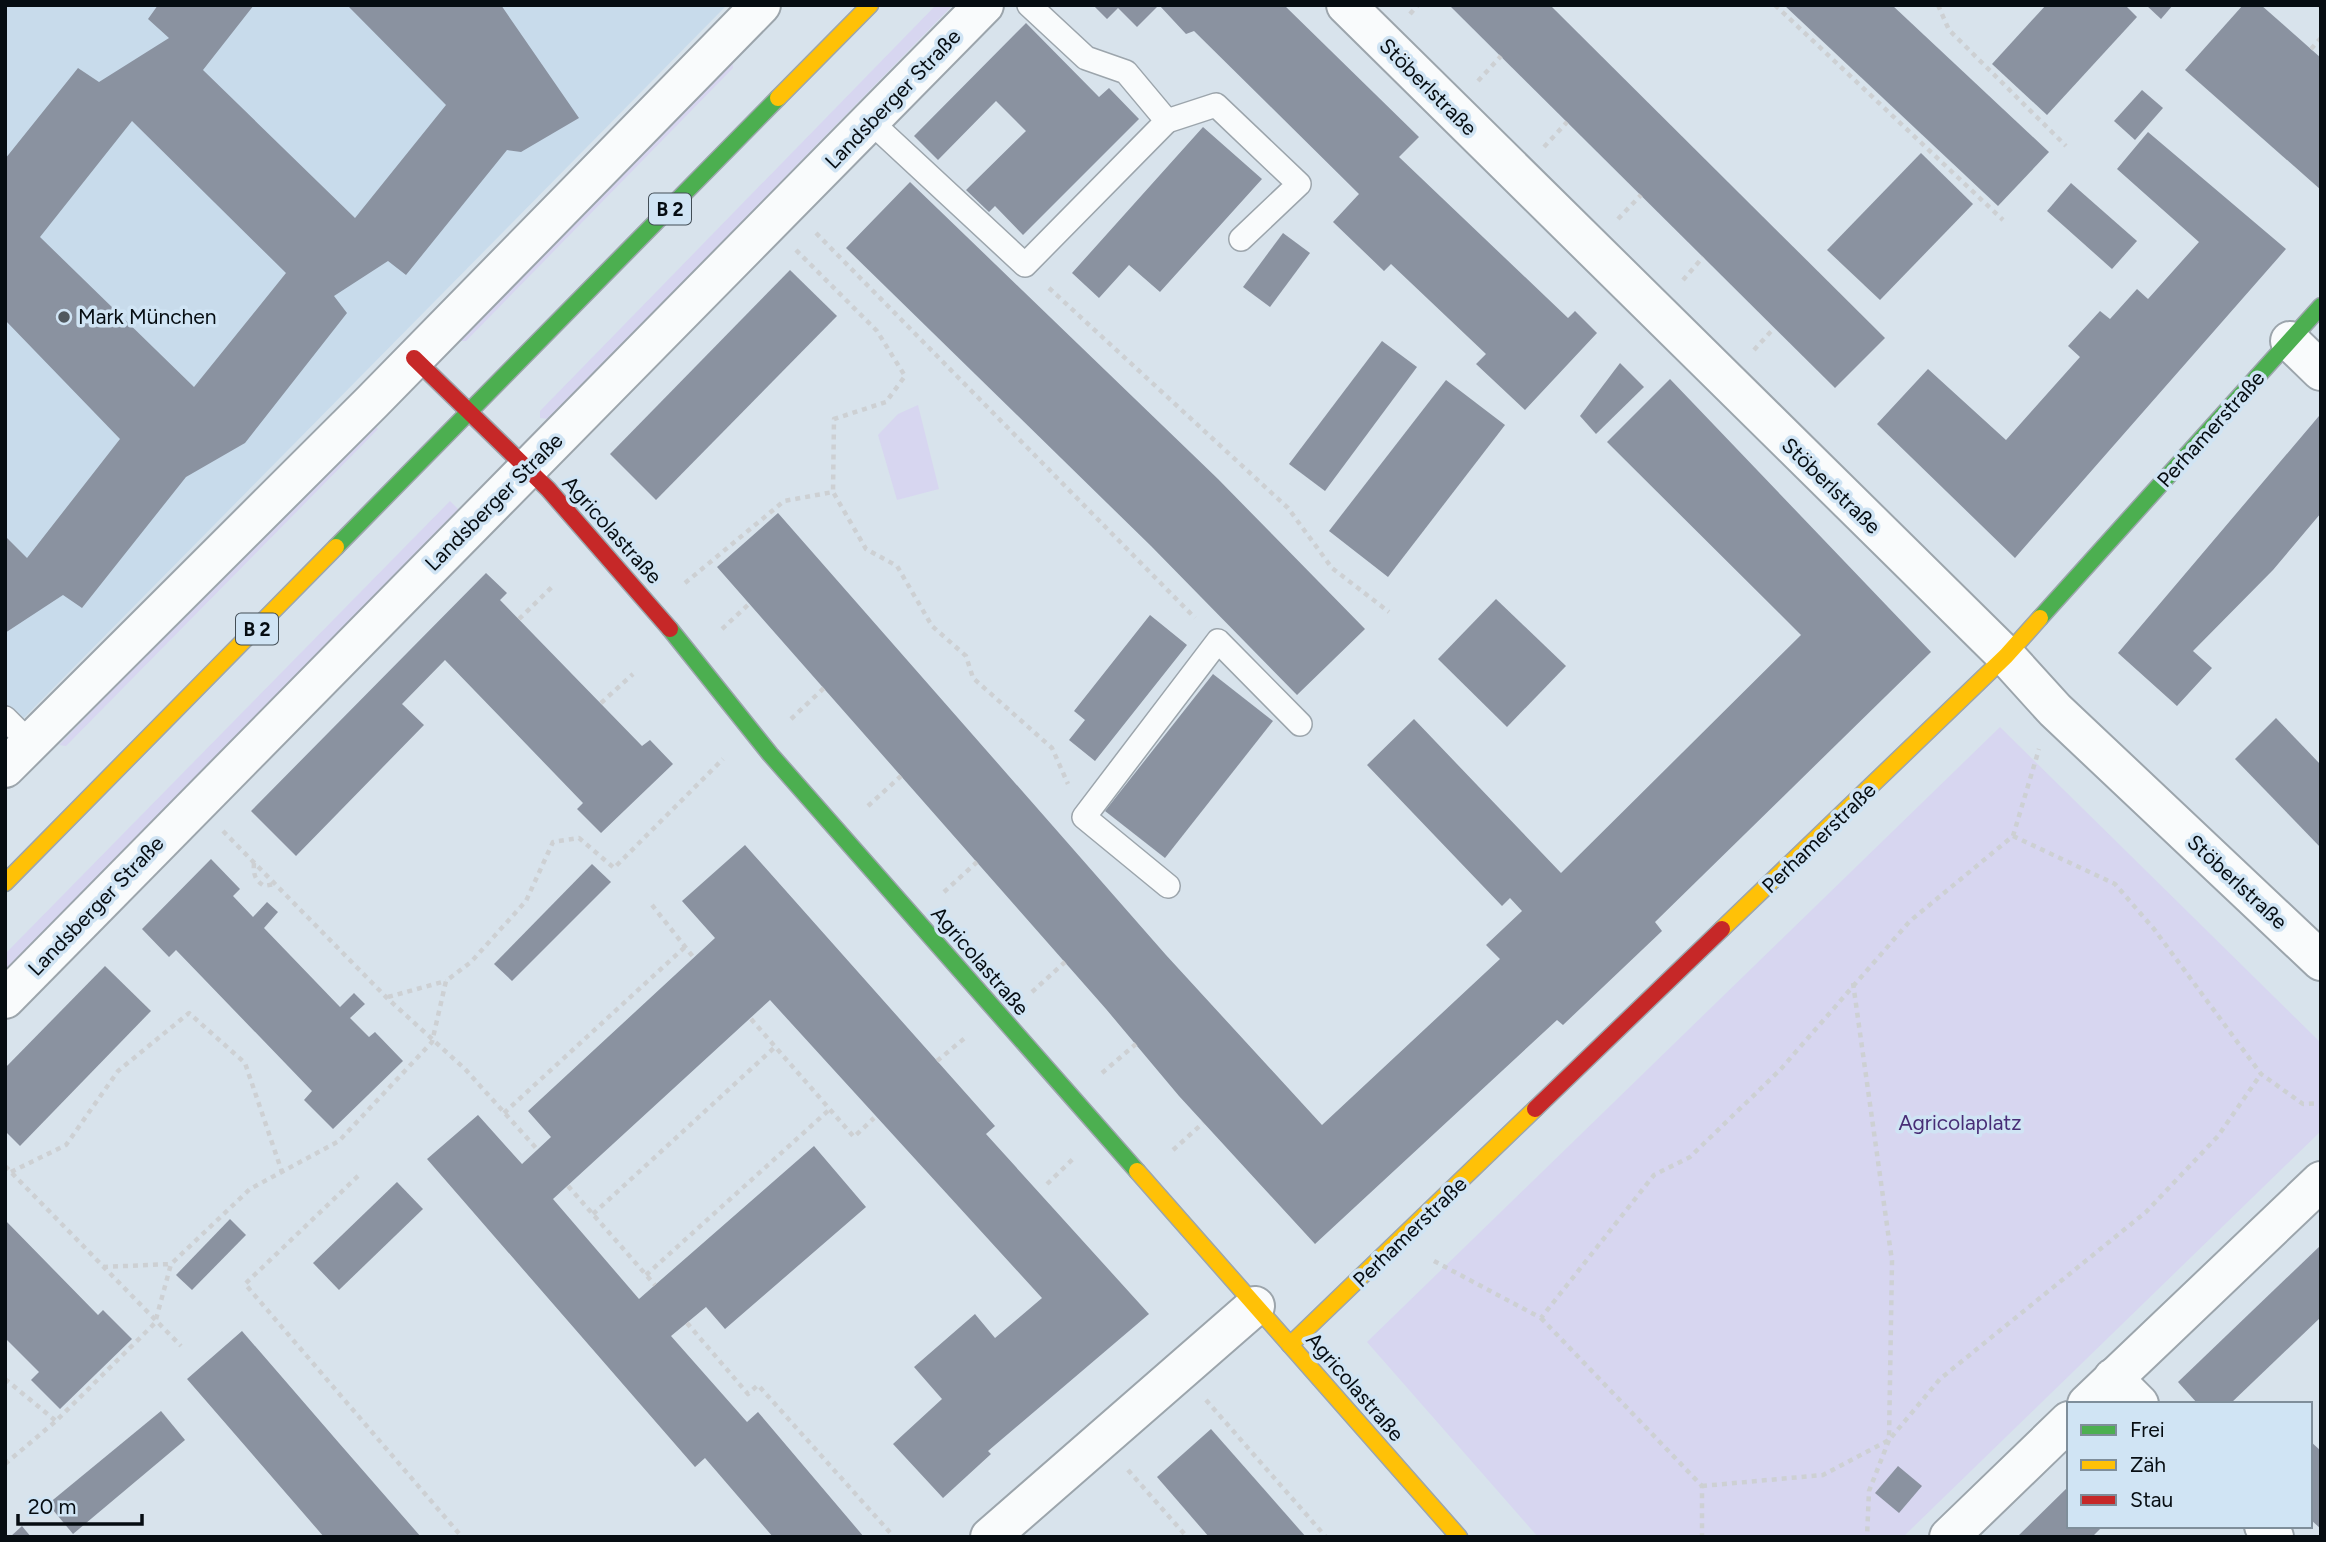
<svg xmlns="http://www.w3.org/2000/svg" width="2326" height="1542" viewBox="0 0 2326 1542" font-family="Figtree,sans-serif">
  <rect width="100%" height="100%" fill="#d8e3ec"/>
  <path fill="#c8dbeb" d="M5,5H727L5,737Z"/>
  <g fill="#d7d6f0">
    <path d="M936,5H953L549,419L540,418V411Z"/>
    <path d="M732,59L733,68L466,341H460L457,338Z"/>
    <path d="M918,405L939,489L897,500L878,435L898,414Z"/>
    <path d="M370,421L378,429L66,746L59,745Z"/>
    <path d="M450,501L459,510L5,970V954Z"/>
    <path d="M2000,727L2321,1043V1131L1903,1537H1538L1367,1342Z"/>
  </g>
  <g fill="#8a92a0" fill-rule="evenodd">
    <path d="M158,5H254L203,70L355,218L446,105L347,5H501L579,118L521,152L507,150L406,275L388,261L334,296L347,313L245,443L186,477L82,608L63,595L5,633V536L27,558L120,439L5,320V159L78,68L99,82L169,38L148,19ZM132,121L286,273L194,387L40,237Z"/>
    <path d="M1093,5H1284L1419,137L1399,157L1568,318L1575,311L1597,333L1525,410L1476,364L1486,354L1391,264L1384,271L1333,222L1359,194L1194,31L1186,34L1159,5L1137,27L1118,8L1107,19Z"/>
    <path d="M1449,5H1550L1885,338L1835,388Z"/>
    <path d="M1784,5H1892L2049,152L1998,206Z"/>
    <path d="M2046,5H2125L2137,17L2047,115L1992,64Z"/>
    <path d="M2146,5H2173L2161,19Z"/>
    <path d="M2243,5H2261L2321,58V190L2185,70Z"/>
    <path d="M1026,23L1099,97L1109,88L1139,119L1023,235L995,206L989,212L966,190L1026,131L996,101L938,160L914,136Z"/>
    <path d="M2142,90L2163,108L2135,140L2114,121Z"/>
    <path d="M1203,127L1262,179L1160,292L1129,265L1099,298L1072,273Z"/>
    <path d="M2148,132L2286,249L2015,558L1877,424L1928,369L2006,440L2080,357L2068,346L2100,311L2110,319L2137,289L2148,299L2199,242L2117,169Z"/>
    <path d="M1921,153L1973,204L1880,300L1827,250Z"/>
    <path d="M910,182L1218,479L1365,629L1297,695L1151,546L846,248Z"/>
    <path d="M2071,183L2137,241L2112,269L2047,211Z"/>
    <path d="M1283,233L1310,253L1270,307L1243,287Z"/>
    <path d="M790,270L837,316L656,500L610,454Z"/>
    <path d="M1382,341L1417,367L1325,491L1289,464Z"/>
    <path d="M1620,363L1644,387L1596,434L1580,416Z"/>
    <path d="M1670,379L1931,652L1655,922L1662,931L1563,1025L1557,1020L1315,1244L1179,1096L1106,1009L717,567L778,513L1166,955L1322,1125L1500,959L1486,945L1522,911L1510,898L1502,906L1367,765L1414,719L1561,873L1801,635L1607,442Z"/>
    <path d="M1446,380L1505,425L1388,577L1329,531Z"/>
    <path d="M2319,416L2321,513L2273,570L2193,651L2212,668L2177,706L2118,653Z"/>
    <path d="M486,573L507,593L500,600L642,746L650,740L673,764L601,833L577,809L583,803L445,660L402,704L424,725L296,856L251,811Z"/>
    <path d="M1496,599L1566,666L1507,727L1438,659Z"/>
    <path d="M1150,615L1187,645L1095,761L1069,740L1085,720L1074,711Z"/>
    <path d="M1213,674L1273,721L1165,858L1105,811Z"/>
    <path d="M2276,718L2321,765V848L2235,759Z"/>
    <path d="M745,845L995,1126L986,1134L1149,1314L988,1451L991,1454L943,1498L893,1444L942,1399L914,1367L975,1314L995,1338L1042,1298L770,1000L553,1199L639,1299L814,1146L866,1207L725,1329L706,1307L671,1336L747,1422L758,1412L864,1537H773L705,1458L695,1467L427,1159L478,1115L522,1164L551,1137L528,1111L715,938L682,901Z"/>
    <path d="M211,859L240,889L233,896L253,917L267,902L278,912L264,928L340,1007L354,993L365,1004L350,1018L369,1037L375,1032L403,1061L333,1129L304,1100L312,1091L176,950L169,957L142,929Z"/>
    <path d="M592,864L611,882L512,981L494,964Z"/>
    <path d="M105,966L151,1011L20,1146L5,1131V1068Z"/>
    <path d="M397,1182L423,1209L339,1290L313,1263Z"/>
    <path d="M230,1219L246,1235L192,1290L176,1275Z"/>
    <path d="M5,1220L98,1315L103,1310L132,1339L60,1409L31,1380L39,1372L5,1338Z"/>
    <path d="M2321,1245V1317L2230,1404H2198L2178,1382Z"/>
    <path d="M242,1331L339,1443L421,1537H324L187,1379Z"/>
    <path d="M161,1411L185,1440L73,1534L48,1504Z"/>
    <path d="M1211,1429L1306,1537H1209L1157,1477Z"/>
    <path d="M2310,1441L2321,1451V1529L2310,1519Z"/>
    <path d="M1898,1466L1922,1486L1899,1513L1875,1493Z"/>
    <path d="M2069,1486V1526H2103L2092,1537H2017Z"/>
    <path d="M22,1526L31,1537H10Z"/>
  </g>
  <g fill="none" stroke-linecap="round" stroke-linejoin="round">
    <defs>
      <g id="lane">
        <path d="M1167,121L1216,105L1299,184L1241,239"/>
        <path d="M871,122L1025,265L1167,121L1126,72L1086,58L1029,5"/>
        <path d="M5,718L30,743"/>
        <path d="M1168,886L1084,817L1218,641L1300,724"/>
      </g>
      <g id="street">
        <path d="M1346,5L2006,656L2055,710L2321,961"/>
        <path d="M2290,341L2321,371"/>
        <path d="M5,768L372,402L761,5"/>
        <path d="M5,999L984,5"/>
        <path d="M2113,1378L2139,1404"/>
        <path d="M2087,1404L2321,1181"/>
        <path d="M2264,1526L2274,1537"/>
        <path d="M990,1537L1255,1306"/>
        <path d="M1949,1537L2069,1421"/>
      </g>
      <g id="fast">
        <path d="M336,547L778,98"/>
        <path d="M2040,618L2321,306"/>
        <path d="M670,629L770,754L1137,1171"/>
      </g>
      <g id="slow">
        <path d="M778,98L870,5"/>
        <path d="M5,883L336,547"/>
        <path d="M1722,929L2006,656L2040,618"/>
        <path d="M1137,1171L1459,1537"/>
        <path d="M1290,1345L1535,1109"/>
      </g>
      <g id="jam">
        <path d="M414,358L548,489L670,629"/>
        <path d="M1535,1109L1722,929"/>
      </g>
    </defs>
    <use href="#lane" stroke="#9ca5ac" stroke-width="26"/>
    <use href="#street" stroke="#9ca5ac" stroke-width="42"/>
    <use href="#fast" stroke="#9ca5ac" stroke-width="19"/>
    <use href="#slow" stroke="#9ca5ac" stroke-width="19"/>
    <use href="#jam" stroke="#9ca5ac" stroke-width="19"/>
    <g stroke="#cdd0d3" stroke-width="4.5" stroke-dasharray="5 5" stroke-linecap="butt">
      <path d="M1775,5L2003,220"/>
      <path d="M1938,5L1949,30L2066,146"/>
      <path d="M2318,5L2321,7"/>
      <path d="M1410,14L1418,5"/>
      <path d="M2311,49L2321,38"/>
      <path d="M1478,81L1501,56"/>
      <path d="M1544,147L1567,122"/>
      <path d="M1618,219L1641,195"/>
      <path d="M816,233L1195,618"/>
      <path d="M796,250L877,331L905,376L886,402L834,419L833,492"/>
      <path d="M1683,280L1703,257"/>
      <path d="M1049,288L1288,508L1332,568L1389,612"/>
      <path d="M1754,350L1774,328"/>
      <path d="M685,583L784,501L833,492L866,549L897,566L932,626L966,656L973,678L1052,748L1068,784"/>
      <path d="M519,619L552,587"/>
      <path d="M722,629L749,604"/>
      <path d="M601,703L633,674"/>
      <path d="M791,719L824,688"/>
      <path d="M868,806L901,776"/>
      <path d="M223,831L387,998L465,1069L537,1149"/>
      <path d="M2013,836L2115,884L2154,929L2261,1074L2303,1104L2321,1103"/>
      <path d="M254,863C253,874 255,880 264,886L275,884"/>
      <path d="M944,892L977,862"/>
      <path d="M652,905L694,958"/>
      <path d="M1853,983L1892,1261L1889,1440L1869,1491L1867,1537"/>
      <path d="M1032,992L1065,962"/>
      <path d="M388,997L446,981"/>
      <path d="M751,1019L854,1137L874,1118"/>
      <path d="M937,1061L966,1037"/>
      <path d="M1102,1073L1136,1044"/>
      <path d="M504,1113L686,946"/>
      <path d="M1173,1150L1203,1123"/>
      <path d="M5,1166L181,1346"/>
      <path d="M11,1172L66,1145L118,1071L189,1013L245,1063L282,1172"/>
      <path d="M358,1176L245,1284L462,1537"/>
      <path d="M1047,1184L1074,1158"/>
      <path d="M568,1186L655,1285"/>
      <path d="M593,1214L775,1047"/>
      <path d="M1434,1261L1541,1318L1654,1175L1690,1157L1780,1070L1910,921L2013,836L2039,749"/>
      <path d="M103,1267L171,1264"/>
      <path d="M646,1275L830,1109"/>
      <path d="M1541,1318L1702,1486V1537"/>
      <path d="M687,1323L748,1394L758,1385L894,1537"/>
      <path d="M5,1379L56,1421"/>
      <path d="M1206,1400L1326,1537"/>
      <path d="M5,1464L56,1421L155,1323L171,1264L250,1189L339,1141L432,1042L446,981L471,962L526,901L553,842L579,838L614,868L723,759"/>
      <path d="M1128,1470L1187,1537"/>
      <path d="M1702,1486L1823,1475L1889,1440L1940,1379L2146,1212L2218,1136L2261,1074"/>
    </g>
    <use href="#lane" stroke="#f9fbfc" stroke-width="23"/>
    <use href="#street" stroke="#f9fbfc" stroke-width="38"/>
    <use href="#fast" stroke="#4caf50" stroke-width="16"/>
    <use href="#slow" stroke="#ffc107" stroke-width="16"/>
    <use href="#jam" stroke="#c62828" stroke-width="16"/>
  </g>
  <circle fill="#50585e" stroke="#d0e4f4" stroke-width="2.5" cx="64" cy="317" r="7"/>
  <g text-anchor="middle" stroke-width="7" stroke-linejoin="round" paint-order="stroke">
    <g fill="#d0e4f4" stroke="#434e56" stroke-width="2">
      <rect x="649" y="193.5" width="42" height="31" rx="5"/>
      <rect x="236" y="613.5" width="42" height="31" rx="5"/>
    </g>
    <g font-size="19" font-weight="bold" fill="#060d12">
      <text x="670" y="216">B 2</text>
      <text x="257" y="636">B 2</text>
    </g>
    <g font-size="21" fill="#060d12" stroke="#d0e4f4">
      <text transform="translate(1428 87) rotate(45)" y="7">Stöberlstraße</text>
      <text transform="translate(893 99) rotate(-46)" y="7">Landsberger Straße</text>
      <text transform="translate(2211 429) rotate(-48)" y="7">Perhamerstraße</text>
      <text transform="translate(1831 486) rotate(44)" y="7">Stöberlstraße</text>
      <text transform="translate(494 502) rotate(-45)" y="7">Landsberger Straße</text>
      <text transform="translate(612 530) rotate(48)" y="7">Agricolastraße</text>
      <text transform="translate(1819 838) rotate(-44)" y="7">Perhamerstraße</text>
      <text transform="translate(2237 882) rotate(43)" y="7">Stöberlstraße</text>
      <text transform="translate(96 906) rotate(-46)" y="7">Landsberger Straße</text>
      <text transform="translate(980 961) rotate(49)" y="7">Agricolastraße</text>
      <text transform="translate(1410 1232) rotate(-44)" y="7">Perhamerstraße</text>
      <text transform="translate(1355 1387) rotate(49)" y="7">Agricolastraße</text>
    </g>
    <g font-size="21" fill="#060d12" stroke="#d0e4f4" text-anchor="start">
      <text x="78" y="324">Mark München</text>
    </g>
    <g font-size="21" fill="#482d76" stroke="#d0e4f4">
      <text x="1960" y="1130">Agricolaplatz</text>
    </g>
  </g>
  <rect width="2326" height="1542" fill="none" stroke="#060d12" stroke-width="14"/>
  <rect x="2067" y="1402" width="245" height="126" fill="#d0e4f4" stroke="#7f8e9a" stroke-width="2"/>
  <rect x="2081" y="1425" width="35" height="10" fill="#4caf50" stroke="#7f8e9a" stroke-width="2"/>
  <text x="2130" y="1437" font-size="21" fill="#060d12">Frei</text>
  <rect x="2081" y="1460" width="35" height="10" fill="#ffc107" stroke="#7f8e9a" stroke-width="2"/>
  <text x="2130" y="1472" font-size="21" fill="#060d12">Zäh</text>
  <rect x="2081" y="1495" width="35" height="10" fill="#c62828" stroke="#7f8e9a" stroke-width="2"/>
  <text x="2130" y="1507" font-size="21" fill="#060d12">Stau</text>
  <path d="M18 1514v10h124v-10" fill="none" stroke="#060d12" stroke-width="3.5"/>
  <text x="28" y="1514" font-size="21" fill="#060d12" stroke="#d0e4f4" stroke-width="5" paint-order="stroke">20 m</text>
</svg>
